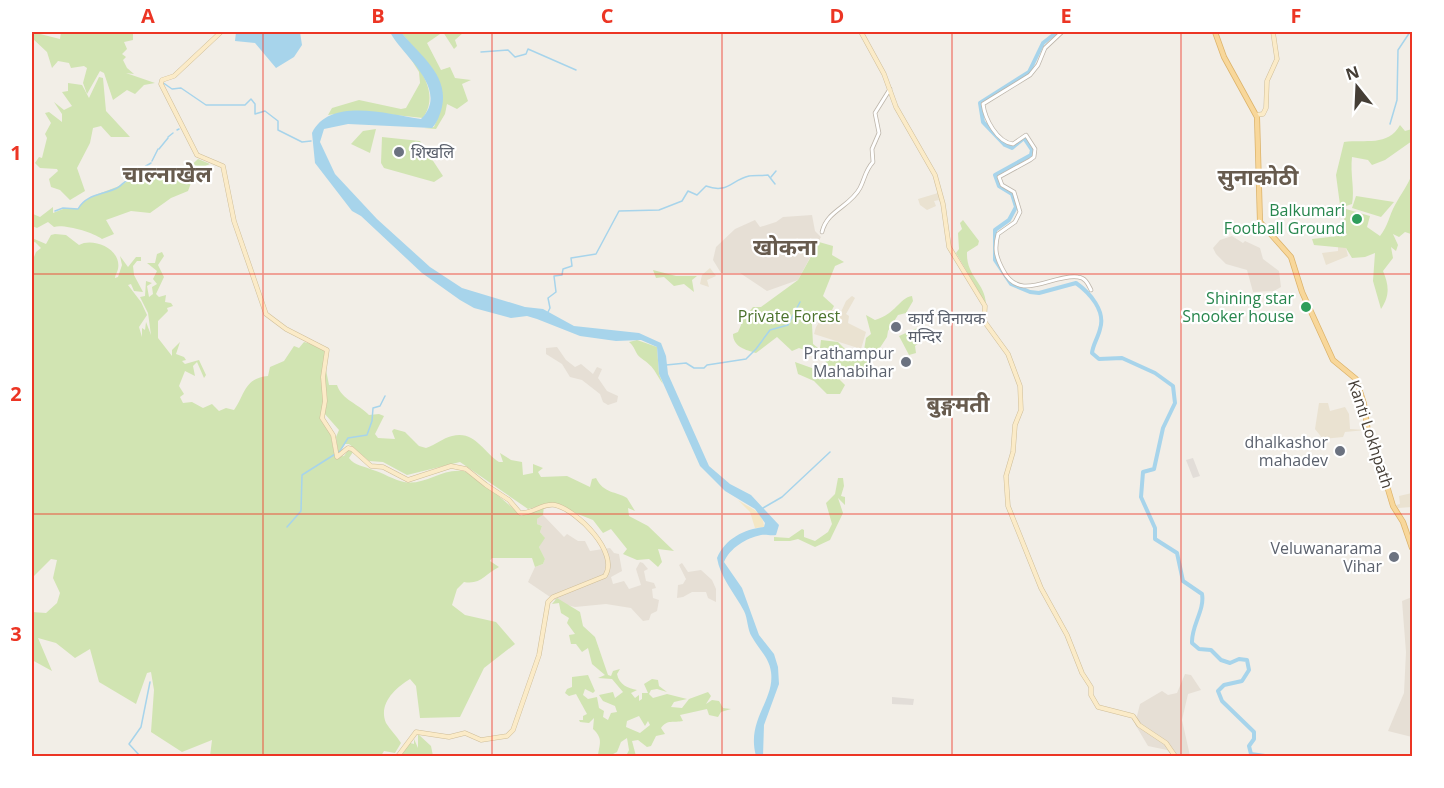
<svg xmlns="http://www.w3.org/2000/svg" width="1444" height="788" viewBox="0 0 1444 788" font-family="'Open Sans','Noto Sans Devanagari',sans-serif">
  <rect width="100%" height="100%" fill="#f2eee7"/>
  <g fill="#e6dfd5">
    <path d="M812,215L815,231L821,237L798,280L767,291L740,273H721L713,260L716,247L735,229L755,220L760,227L776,222L783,217Z"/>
    <path d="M1232,236L1243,243L1245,241L1260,248L1263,259L1279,271L1281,287L1274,291L1253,292L1247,270L1226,264L1216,254L1213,248L1220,240Z"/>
    <path d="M557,347L566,360L575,367L581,364L593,374L597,367L602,369L598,378L607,391L618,396L617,402L608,405L603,402L600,394L582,380L570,377L562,364L546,354V348Z"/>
    <path d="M543,515L564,537L567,534L578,541H585L590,551L610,548L614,553L619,554L622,571L611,577L613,584L624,581L629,589L641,585L636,569L640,562L643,563L648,569L644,571L646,581L654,583L656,588L652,589L653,598L659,600L657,611L651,614L649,620L643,621L631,608L606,604L575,607L559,603L528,582L535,567L543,564L545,559L539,547L544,537L540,532L542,526L537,524V519Z"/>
    <path d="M682,563L688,572L701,570L712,580L716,589V602L708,598L706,592H692L683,597L677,598L678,585L683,584L686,579L679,565Z"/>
    <path d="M1412,597V737L1388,731L1404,693L1406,652L1402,601Z"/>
    <path d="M1185,674L1191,675L1201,690L1188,694L1182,720L1190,756H1172L1167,750L1148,746L1135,724L1140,704L1162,691L1168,695L1177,693Z"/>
  </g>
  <g fill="#e2ddd8">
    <path d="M1193,458L1200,476L1193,478L1186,460Z"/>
    <path d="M892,697L914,699L913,705L892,704Z"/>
  </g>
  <g fill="#eae2d1">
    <path d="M938,193L939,200L934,201L936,206L927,210L920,205L918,199Z"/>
    <path d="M1338,244H1345L1348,256L1326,265L1322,253L1338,251Z"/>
    <path d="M710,268L716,276L707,280L709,287L700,284L702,275Z"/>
    <path d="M852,296L855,298L846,314L849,316L848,323L866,332L861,349L814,334L816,327L828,309L841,312L846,301Z"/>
    <path d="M1319,403H1328L1330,411L1345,407L1349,414L1350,429L1366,430L1345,432L1343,437L1323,439L1315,429Z"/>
    <path d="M1412,493V507L1398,508L1396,505L1400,504L1399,496Z"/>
  </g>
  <g fill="#d1e4b2" fill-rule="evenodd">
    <path d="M32,32L60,39L61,32H133V40L124,42L127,49L122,54L126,57L123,60L127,68L134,74L126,73L155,83L144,85L135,94L127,90L113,100L104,73L100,71L87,94L83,83L87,68L84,66L71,68L69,63L58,61L52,68L47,52L32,38Z"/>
    <path d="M401,32H464L455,40L457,46L454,49L443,32L427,43L441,70L450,67L455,78L471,80L462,84L468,101L457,109L447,104L445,114L436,129L424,128L434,127C456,81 426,64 401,32Z"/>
    <path d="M409,56C425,74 438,97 423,118L358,111L328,115L332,108L359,100L401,109L406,108L420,83L419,72Z"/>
    <path d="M99,77L103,78L106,111L130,137H111L101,126L93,128L90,143L77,168L85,191L70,200L60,190L51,187L49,179L58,171L57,169L40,168L35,163L39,157L42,158L47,138L45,134L51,123L45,113L49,112L62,122V114L54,102L64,110L72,106L62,92L68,91V83L82,85L89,98Z"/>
    <path d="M1400,125L1405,131L1412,129V141L1385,160L1372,165L1368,160L1352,157C1350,174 1355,190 1352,204L1343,207L1340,205L1336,175L1344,142C1365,139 1388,147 1400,125Z"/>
    <path d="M376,129L370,153L351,144L363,131Z"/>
    <path d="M382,137L420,141L443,176L434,182L384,168L381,163Z"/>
    <path d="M198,159L210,164L196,170L188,191L171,198L150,213L131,211L106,220L114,234L102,239C92,232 64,224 54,227L48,222L37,228L32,226L33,214L40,217L53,207V213L63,209H78C89,191 116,192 130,179C144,177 157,181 171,168C181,172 191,166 198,159Z"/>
    <path d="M1412,174L1410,191L1412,195V230L1411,234L1405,232L1399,237L1393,234L1398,245L1396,251L1391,247L1393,258L1383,271C1389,285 1390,296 1381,309L1373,281L1375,253L1365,257L1352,258L1346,248L1314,245L1312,239L1347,235L1341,221H1344L1346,209L1370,216L1367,227L1380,236C1388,226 1389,216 1395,205C1401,194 1408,185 1412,174Z"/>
    <path d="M1356,196L1394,202L1381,217L1352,208Z"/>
    <path d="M963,220L979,241L978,245L967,252C966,277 985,282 986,304L956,253L959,249L958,233L962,229L960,223Z"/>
    <path d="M55,234L66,235L79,245C93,237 122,249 118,269C117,273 115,275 115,278L118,277L122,265L120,256L128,267L136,257H141V261H137L133,266L134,275L143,292L134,291L131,284L128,285L141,302L147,315L139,327L142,337V328L145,330L146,322L151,335L148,313L140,297L145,296L146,281L152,283L147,286L149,297L153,294L152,287L157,284L153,279L157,271L147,263H155L157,254L162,252L164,256L158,265L164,277L156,294L159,297L166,295L165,302L171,303L173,306L167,308L168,311L158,321V338L172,356V350L180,342L176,354L184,357L186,360L182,361L185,364L199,360L206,375L204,378L197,362L193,366L195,376L185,371L179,386L184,394L180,397L183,403L192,402L203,408L212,404L219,411L226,408L234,410C245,395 244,378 268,376L270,367L284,361L294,346L299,348L304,342L322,347L325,352L324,399L320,418L330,432L335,457L344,456L349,449L353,452L349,458C355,466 364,466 373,470C383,473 394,480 404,482C424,486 442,468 463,471C471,472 514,508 521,516L544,506L543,515L537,519V524L542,526L540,532L545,538L539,547L545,559L543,564L535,567L532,558H492L490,561L499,567C485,574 481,585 464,582L457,589L452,605L465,615L496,622L515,644L484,668L460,717L420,718L416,686L410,679C395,688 378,704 386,723C390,730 397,736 401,743L395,753L384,751L381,756H210L212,740L182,752L151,732L154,690L151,672L147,673L136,704L99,682L90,649L75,658L56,643L38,638L52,671L32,660V612L46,613L57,603L60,593L53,578L57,560L51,559L32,578V262L36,252L41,248L35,242L32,243V238L46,244L51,235Z"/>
    <path d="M819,242L833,246L832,255L844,262L835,266L823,296L834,306L832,310H823L812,324L813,344L818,348L813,353L799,348L792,351L777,337L756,353C746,350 733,347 733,334L738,332L741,325L738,317L743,310L749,312L753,307H761L798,280Z"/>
    <path d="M653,270L676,276H697L692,280L694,292L684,284L674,286L664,277L656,278Z"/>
    <path d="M912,296L913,301L906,313L898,315L888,331L887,337L862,375L832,372L825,360L833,355L829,349L820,348L821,340L838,342L845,349L864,350L866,338L871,334L866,315L875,320C896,314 899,298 912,296Z"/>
    <path d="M922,326L926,337L915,346L916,353L909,355L899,336Z"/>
    <path d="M637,340L657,347L659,374L663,384C652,368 656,369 641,358C635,354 635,346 629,342Z"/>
    <path d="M795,362L837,377L845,385L840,394H827L814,381L798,374Z"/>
    <path d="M326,370L329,385H337C342,400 359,404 369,415L379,414L384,416L375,434L378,438L395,439L392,431L394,429L405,432L419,446L426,448C435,445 443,438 452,436C475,430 483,452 499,462H503L500,453L511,460L522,462L523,475L533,473V464L543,468L538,472L541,477L567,476L590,487L592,479L596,478C604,494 616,491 627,498L635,511L628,508L629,516L648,526L674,551L658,549L662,562L658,567L649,559L637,560L623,554L627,549L611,529L603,533L593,520L550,503L528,509L460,462L407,475L383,462L369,461L349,444H345L338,453L336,437L339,430L324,413C332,396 321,386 326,370Z"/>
    <path d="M838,478H843L844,486L841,496L845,497V505L838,498L843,513L830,540L815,547L798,539L790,541H774V537L789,538L802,529L804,530V537L815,541L828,532L832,524L826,503L835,494Z"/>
    <path d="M557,598L580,612L583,626L595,637L608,675L611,676L613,671L620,669L617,674C619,685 628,688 637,690L631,693L635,698L639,695V701L642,699V693H648L644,684L652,679L658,680L659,686L667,692L657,689L651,690L649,694L653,698L667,694L687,699L674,702L671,707L682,708L689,699L708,692L711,696L706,704L712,700L719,701L723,708L731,709L721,712L718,717L709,715L707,709L680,715L683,721C674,723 667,719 661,728L665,734L656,736L651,746L647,747L638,740L632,741L636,756H626L629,750L627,738L621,742L617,752L609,756H598C599,745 604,739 593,729L594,718L589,723L580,722L579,720H583V716L587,714L576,694L569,696L565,693L567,689L572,687V677L588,675L595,691L593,693L585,689L583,695L588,699L597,697L599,708L604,711L603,717L608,720L611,713L617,712L615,706L603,701L599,695L613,692L615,698L623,692L612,679L598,678L605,675L592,664L588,648L582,652L576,644H571L569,635L575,634L567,623L569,618L561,613L559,603L552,604ZM639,716L645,726L648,721L650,725L640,733L626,727L627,721Z"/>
    <path d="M418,734L431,746L433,756H400L410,743L414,744V739L418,748Z"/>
  </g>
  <path fill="#f4e7c5" d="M738,500C749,508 763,510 764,527L755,528L750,512Z"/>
  <g fill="#a7d4eb">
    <path d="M236,32H300L302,45L294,57L276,68L255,43L235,41Z"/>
    <path d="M390,32H401C419,55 449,74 442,107C440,115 437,123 432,128L348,124L324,129L320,142L335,174L377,219L430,267L462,288L525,307L543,309L574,326L639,333L661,343L666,356L668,374L709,466L730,484L751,495L779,525L776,535C770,536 766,534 761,535C746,538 730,548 724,562L742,588L759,635L774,654L778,667L779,684L764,725L763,756H756C746,720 775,700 771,672C769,657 759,650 752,637C747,629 748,619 744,611C735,594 720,577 717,558C725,539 744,529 764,527L765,523L755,509L725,491L700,466L659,374L657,347L641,340L616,341L580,336L537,319L527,316L511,318L474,308L460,300L422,273L361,216L352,211L315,163L312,133C330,96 390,115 421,119C451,89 402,56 390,32Z"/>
  </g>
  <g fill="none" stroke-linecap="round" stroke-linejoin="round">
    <g stroke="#a7d4eb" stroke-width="1.5">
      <path d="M481,52L508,50L515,57L526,54L528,49L576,70"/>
      <path d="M162,82L172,89L181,88L206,105H245L251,99L255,104V114L265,111L278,121V130L302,142L311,141"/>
      <path d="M1390,124L1397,100L1398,50L1410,32"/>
      <path d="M177,130L179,129"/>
      <path d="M168,137L173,133"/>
      <path d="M159,149L168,138"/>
      <path d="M152,161L158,149"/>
      <path d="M771,177L776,171"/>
      <path d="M55,211L63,208L78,209C86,194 103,195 117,188C123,185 122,182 129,180L134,173L151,163"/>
      <path d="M547,314L550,308L548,298L556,292L554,276L562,275L563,269L572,266L571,258L596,254L619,211L659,210L682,201L688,191L697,195L706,186C728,194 731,180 749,176C754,175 762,176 768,175L775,184"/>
      <path d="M666,365L686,363L694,368H704L707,365L746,359L756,349L770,330L788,325L800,302"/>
      <path d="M763,508L782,497L830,452"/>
      <path d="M287,527L301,511L302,475L340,451L348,438L367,435L372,421L373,408L380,406L385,396"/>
      <path d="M140,756L129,744L141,727L150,682"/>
    </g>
    <path stroke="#a7d4eb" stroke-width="4" d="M1057,32L1043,43L1029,72L980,103L983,122L1005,145L1012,148L1024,138L1032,150L1031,155L995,175L999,186L1012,194L1016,207L1009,220L995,230V260L1011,284L1030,292L1039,293L1076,283C1090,293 1106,311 1100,329C1098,338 1093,344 1092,353L1099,359L1122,358L1155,373L1173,386L1175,403L1163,428L1154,469L1143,472L1141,497L1155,528V539L1177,553L1183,581L1202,594C1205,610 1191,626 1192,643L1199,649L1211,650L1221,660L1230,663L1239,659L1247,660L1249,670L1242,681L1224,685L1218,691L1222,701L1254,732V739L1249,746L1251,754L1265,756"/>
    <defs>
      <g id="tertiary">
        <path d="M1062,32L1045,48L1038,65L1030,75L983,104C985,119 997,142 1013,144L1026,135L1035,149L1034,157L1030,160L999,177L1002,185L1014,192L1020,212L1015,222L998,234C994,249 996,257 1003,270C1020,304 1053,273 1078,277C1086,278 1088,284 1091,290"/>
        <path d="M822,232C827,210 850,207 860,188C865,178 865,171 873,162L872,149L879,133L875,113L890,89"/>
      </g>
      <g id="secondary">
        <path d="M221,32L174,76L162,80L161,84L197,155L223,166L234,221L266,314L286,329L327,350L323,377L325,401L322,418L333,435L337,457L348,448L352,449L371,466L383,467L408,480L451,466L466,469L486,485L509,500L520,513C533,514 541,503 555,505C577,510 620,553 605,576L553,597L548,602L539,655L513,730L507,736L481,740L465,733L449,737L416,732L398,756"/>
        <path d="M861,32L884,74L896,107L935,175L943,204L949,247L985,306L984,321L1008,354L1020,386L1021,410L1015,425L1013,452L1006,476L1008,506L1041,588L1067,635L1082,673L1091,687V695L1098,707L1133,716L1139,725L1166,743L1175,756"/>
        <path d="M1256,115L1263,114L1266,108L1267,81L1277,59L1273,32"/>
      </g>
      <path id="primary" d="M1215,32L1224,57L1257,117L1260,222L1291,257L1302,292L1333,360L1356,379L1364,404L1369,439L1376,449L1393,506L1403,522L1412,548"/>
    </defs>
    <use href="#tertiary" stroke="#bdb5aa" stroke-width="4.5"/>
    <use href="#secondary" stroke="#cfbe99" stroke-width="5"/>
    <use href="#primary" stroke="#dcb36b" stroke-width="6"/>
    <use href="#tertiary" stroke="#fff" stroke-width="3"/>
    <use href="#secondary" stroke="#fbebc8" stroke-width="4"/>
    <use href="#primary" stroke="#f8d79a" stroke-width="4.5"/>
  </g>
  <path fill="none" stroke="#ec3524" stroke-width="1.5" stroke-opacity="0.55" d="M263,32V756M492,32V756M722,32V756M952,32V756M1181,32V756M32,274H1412M32,514H1412"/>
  <g fill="#6b7280" stroke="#fff" stroke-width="2">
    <circle cx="399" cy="152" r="6"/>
    <circle cx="896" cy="327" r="6"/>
    <circle cx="906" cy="362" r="6"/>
    <circle cx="1340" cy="451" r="6"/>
    <circle cx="1394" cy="557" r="6"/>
  </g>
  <g fill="#2e9e5b" stroke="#fff" stroke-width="2">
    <circle cx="1357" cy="219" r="6"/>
    <circle cx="1306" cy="307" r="6"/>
  </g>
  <g text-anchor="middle" stroke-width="4.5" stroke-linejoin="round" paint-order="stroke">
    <g font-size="16" fill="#5b616d" stroke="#fff" text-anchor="end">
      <text x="411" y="158" text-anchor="start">शिखलि</text>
      <text x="908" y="324" text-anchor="start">कार्य विनायक<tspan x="908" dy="18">मन्दिर</tspan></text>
      <text x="894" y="359">Prathampur<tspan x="894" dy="18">Mahabihar</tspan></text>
      <text x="1328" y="448">dhalkashor<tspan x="1328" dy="18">mahadev</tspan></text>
      <text x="1382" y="554">Veluwanarama<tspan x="1382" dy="18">Vihar</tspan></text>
    </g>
    <g font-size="16" fill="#27864d" stroke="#fff" text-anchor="end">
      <text x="1345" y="216">Balkumari<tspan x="1345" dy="18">Football Ground</tspan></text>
      <text x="1294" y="304">Shining star<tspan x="1294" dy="18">Snooker house</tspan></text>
    </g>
    <g font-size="16" fill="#4c732d" stroke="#fff">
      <text x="789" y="322">Private Forest</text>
    </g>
    <g font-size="16" fill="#453e36" stroke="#fff">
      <text transform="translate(1371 434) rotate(72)" y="6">Kanti Lokhpath</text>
    </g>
    <g font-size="22" font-weight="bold" fill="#675b4e" stroke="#fff">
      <text x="167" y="182">चाल्नाखेल</text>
      <text x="1258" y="185">सुनाकोठी</text>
      <text x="785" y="255">खोकना</text>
      <text x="958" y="412">बुङ्गमती</text>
    </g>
  </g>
  <rect width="1444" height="788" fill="none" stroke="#ffffff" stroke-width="66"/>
  <g transform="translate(1357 87) rotate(342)" stroke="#ffffff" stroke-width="4.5" paint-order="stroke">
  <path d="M0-4.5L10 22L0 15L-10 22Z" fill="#453e36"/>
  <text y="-9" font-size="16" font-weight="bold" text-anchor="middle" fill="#453e36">N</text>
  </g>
  <rect x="33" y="33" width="1378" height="722" fill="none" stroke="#ec3524" stroke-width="2"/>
  <g font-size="20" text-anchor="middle" font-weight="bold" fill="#ec3524">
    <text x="148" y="23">A</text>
    <text x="378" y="23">B</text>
    <text x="607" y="23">C</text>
    <text x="837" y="23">D</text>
    <text x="1066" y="23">E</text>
    <text x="1296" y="23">F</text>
    <text x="16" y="160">1</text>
    <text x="16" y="401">2</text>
    <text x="16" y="641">3</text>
  </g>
</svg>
